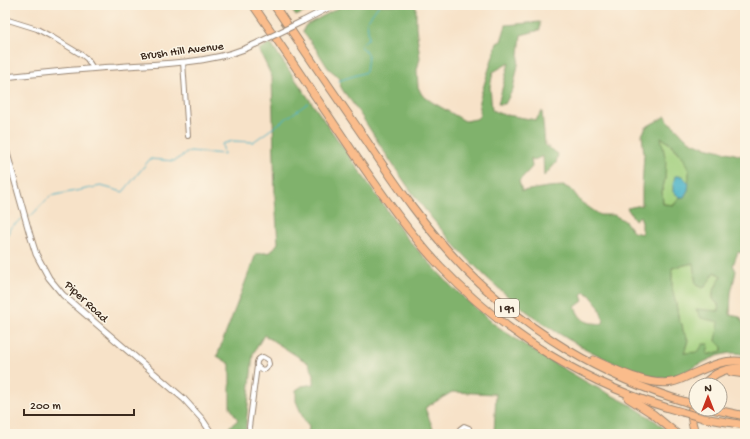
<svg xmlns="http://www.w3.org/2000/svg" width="750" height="439" viewBox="0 0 750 439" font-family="'Gochi Hand',sans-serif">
  <rect width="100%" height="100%" fill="#fcf5e5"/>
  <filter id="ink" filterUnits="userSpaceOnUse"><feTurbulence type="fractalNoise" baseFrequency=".025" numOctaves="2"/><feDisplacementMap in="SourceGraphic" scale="8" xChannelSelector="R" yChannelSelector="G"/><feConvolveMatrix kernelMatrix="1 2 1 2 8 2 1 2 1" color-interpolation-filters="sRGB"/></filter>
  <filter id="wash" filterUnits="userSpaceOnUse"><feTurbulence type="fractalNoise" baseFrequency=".012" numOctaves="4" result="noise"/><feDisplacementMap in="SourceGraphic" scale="16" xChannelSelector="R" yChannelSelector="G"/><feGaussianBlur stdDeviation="0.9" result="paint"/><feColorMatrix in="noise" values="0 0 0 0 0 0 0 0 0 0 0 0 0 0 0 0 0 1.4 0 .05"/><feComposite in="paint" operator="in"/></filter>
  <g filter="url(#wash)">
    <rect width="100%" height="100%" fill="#f7e2c8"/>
    <g fill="#a0cf7d" stroke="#6e7c4e">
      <path d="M661,137C672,146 685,155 689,170C690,174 689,179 689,183L682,176L673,192L680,197L674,205L663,204L662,192L665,179Z"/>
      <path d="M693,263L696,285L705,287L715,272L721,276L713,292V299L718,305L719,311L696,310L719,322L716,341L722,347V351L706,355L698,352L684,354L688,340L683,331L682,324L679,321L676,304L672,288V268Z"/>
    </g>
    <g fill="#80b26c" stroke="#5e6e45" fill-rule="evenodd">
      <path d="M288,5H320L296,16Z"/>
      <path d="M344,5H416V27L420,58L417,70L418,87L422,95L432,102L465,121L476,119L479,117L480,113L479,101L497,43L501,41L506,25L540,22V30L521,35L518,65L513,89L505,104H498L509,63L493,72L490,87L492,110L501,114L536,120L542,111L545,145L558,154L556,163L544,176L543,156L534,160L531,158L532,167L519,181L522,191L548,187L564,186L572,190L581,202L600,215H614L625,221L633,232L642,234V222L640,216L635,220L627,208L642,205V188L644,154L642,135L646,127L666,116C669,124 670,122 676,128C680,131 683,136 687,139C702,149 728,151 745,157V254L738,252L733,265L736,271L731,293L730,315L740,317L745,326V355C713,344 685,384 653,377C632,372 613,363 594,353C526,320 469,266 423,207C405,184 389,159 373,134C366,123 359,112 351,101C348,97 343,92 341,87C339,84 340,81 340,78L328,68L316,49L303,32L304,28L306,25ZM661,137L673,146L683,157L689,171L688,190L684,197H680L674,205L663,204L662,192L665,179L666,161ZM693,263L696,285L702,288L705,287L715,272L721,276L713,292V299L718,304L719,311L696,309L701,318L719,322L716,341L722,347V351L707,355L709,344H703L698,352L684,353L688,340L683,331L682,324L679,321L676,304L672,288V268ZM584,292L590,295C593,299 596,302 599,307C601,311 601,316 604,320L602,325C596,322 593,324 588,322C581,320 578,314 575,307L583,301L581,295Z"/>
      <path d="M270,43L405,236L451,286L494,324L532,350L588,383L631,405L657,422L670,434H494L496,394L452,392L425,408L434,431V434H308L309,426L304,420L296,401V390L302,386L314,384V374L308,363L264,335L253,354L246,425V434H231L229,427L238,420L230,407V364L217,356L256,254L271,252L278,243L275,198L272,77L259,50Z"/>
    </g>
    <path fill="#47b1c6" stroke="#416e72" d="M675,176H682L689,183L688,190L684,197H680L673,192V185Z"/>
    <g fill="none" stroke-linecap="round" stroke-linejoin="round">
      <g stroke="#47b1c6" stroke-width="1">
        <path d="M338,81L366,72L368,55L360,45L369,38L367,21L379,5"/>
        <path d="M27,216H31L50,196L101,186L123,192L150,159L174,161L190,151L224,154L222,144L233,141L253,142L308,103"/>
        <path d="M5,237L8,234L10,228L22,219"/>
      </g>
    </g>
  </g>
  <g filter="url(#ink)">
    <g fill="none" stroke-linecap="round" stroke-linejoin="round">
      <defs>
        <g id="minor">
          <path d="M5,19L37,29L52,37L82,55L87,59L93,68"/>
          <path d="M183,62L188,136"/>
          <path d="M250,434L249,427L257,366C256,362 258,358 263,357L268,360L269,364L266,369L262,370L257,366"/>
          <path d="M459,434L460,429L464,426L469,428L470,434"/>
        </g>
        <g id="tertiary">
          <path d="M303,21L334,5"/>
          <path d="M5,77C41,73 78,69 115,67C163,63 214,65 258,43"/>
          <path d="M5,146L30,235L36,254L49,278L63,295L184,399L202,419L212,434"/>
        </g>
        <g id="motorway">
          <path d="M253,5C287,54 320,103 353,152C380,191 407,231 440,266C506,336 590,387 682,412"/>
          <path d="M274,5C304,50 335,95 366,140C396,185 427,230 465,269C526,331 602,377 686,402"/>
          <path d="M594,360C613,369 651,387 672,382C678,381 684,378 690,375C709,367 723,358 745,362"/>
          <path d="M731,372L745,374"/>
          <path d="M703,385C715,372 727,367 745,368"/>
          <path d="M696,395C690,407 690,421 696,434"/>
          <path d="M628,398L653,414L677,434"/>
          <path d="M712,409L745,416"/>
          <path d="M703,418L745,425"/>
        </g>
      </defs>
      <use href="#minor" stroke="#998673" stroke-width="6"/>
      <use href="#tertiary" stroke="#998673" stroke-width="7"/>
      <use href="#motorway" stroke="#998673" stroke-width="9"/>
      <use href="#minor" stroke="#fff" stroke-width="4"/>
      <use href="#tertiary" stroke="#fff" stroke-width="5"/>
      <use href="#motorway" stroke="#fabc8b" stroke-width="7"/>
      <defs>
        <path id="tertiary-bridge" d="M258,43L303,21"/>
        <g id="motorway-bridge">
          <path d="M686,402L696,405"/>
          <path d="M682,412L703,418"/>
        </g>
      </defs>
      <use href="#tertiary-bridge" stroke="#998673" stroke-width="7" stroke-linecap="butt"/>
      <use href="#motorway-bridge" stroke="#998673" stroke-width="9" stroke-linecap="butt"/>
      <use href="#tertiary-bridge" stroke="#fff" stroke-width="5"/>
      <use href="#motorway-bridge" stroke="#fabc8b" stroke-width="7"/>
    </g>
  </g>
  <g text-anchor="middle" stroke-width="3" stroke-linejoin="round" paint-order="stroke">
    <rect fill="#fcf5e5" stroke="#75675a" stroke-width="1" x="495" y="299" width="24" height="18" rx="3"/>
    <g font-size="11" font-weight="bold" fill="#3b2a1e">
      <text x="507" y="312">I 91</text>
    </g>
    <g font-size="12" fill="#3b2a1e" stroke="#fcf5e5">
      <text transform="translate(182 50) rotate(-7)" y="4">Brush Hill Avenue</text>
      <text transform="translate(87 301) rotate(43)" y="4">Piper Road</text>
    </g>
  </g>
  <rect width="750" height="439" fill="none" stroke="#fcf5e5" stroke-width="20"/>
  <g transform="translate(708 397)"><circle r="19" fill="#fcf5e5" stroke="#afa495"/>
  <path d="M0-3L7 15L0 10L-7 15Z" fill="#c8321e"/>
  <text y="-6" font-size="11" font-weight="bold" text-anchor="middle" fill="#3b2a1e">N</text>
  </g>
  <path d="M24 409v6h110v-6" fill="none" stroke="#3b2a1e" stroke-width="2"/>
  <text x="30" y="409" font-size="12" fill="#3b2a1e" stroke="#fcf5e5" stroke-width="3" paint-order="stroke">200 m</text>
</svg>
